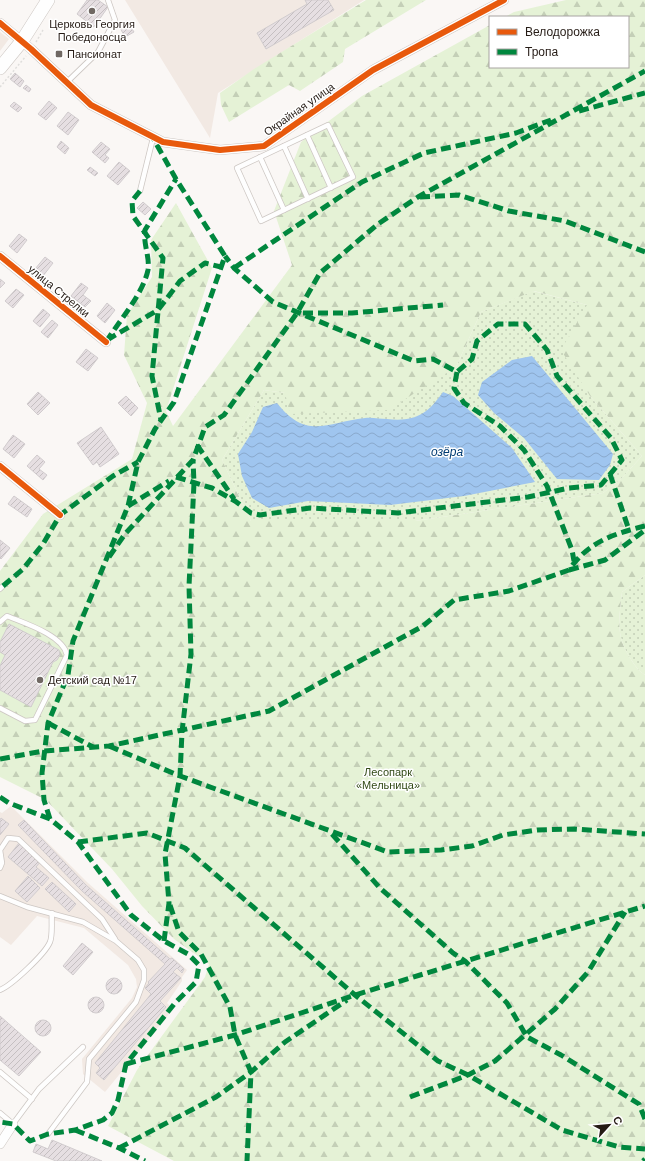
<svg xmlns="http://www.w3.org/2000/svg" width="645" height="1161" viewBox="0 0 645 1161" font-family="Helvetica,sans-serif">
  <defs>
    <pattern id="grass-dots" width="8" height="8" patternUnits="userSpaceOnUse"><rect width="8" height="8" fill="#e5f2d6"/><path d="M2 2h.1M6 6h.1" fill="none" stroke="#c4cfb7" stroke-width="1.8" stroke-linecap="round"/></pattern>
    <pattern id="forest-firs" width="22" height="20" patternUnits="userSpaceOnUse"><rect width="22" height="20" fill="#e5f2d6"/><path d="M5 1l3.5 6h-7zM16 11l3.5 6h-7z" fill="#c4cfb7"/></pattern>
    <pattern id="water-waves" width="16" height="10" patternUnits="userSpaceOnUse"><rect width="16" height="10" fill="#9fc5ef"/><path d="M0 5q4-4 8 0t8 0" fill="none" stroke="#89a9cc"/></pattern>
    <pattern id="building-hatch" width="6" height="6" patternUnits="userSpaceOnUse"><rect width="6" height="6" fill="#e6dfe2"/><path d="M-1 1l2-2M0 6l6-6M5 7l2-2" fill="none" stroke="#c5bfc1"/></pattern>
  </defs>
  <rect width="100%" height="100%" fill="#faf7f5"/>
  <g fill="#f2e9e3">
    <path d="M125,0H364L218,93L210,138Z"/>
    <path d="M0,32L9,39L0,51Z"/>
    <path d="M11,806L88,883L187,970L182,977V981L167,1003L173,1009L105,1092L83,1074L82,1059L132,998L137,987L136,979L128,965L84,928L37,916L11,945L0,937V812L2,813Z"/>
  </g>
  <g fill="url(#grass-dots)">
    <path d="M533,291L587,305L590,396L642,456L621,479L603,493L415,521H251L222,460L264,390L285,393L456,367L481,312Z"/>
    <path d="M645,575V675C639,671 636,667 632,661C615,635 619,621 622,592Z"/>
  </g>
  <g fill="url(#forest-firs)" fill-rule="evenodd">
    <path d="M366,0H426L345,49L343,62L300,91L289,85L229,122L221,105L220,93L254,69Z"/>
    <path d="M566,0H645V575L622,592C619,621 615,635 632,661C636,667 639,671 645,675V1161H174L108,1126L137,1070L205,977L209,964L174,939L142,906L112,869L46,800L0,777V571L43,514L132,459L147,403L124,355L127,315L152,277L151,240L176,203L212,268L166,411L173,426L292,265L274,211L301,142L362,96L490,25V67H628V17H505L514,12ZM534,291L587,305L561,350L590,396L642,456L621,479L603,493L415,521H251L222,460L264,390L285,393L290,414L388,410L456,367L481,312Z"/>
  </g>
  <g fill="url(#water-waves)">
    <path d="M532,356L613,454L610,465L599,480L557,479L524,438L494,413L478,395L482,382L512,360Z"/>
    <path d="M443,392L453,396L512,448L535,482L464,496L390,505L308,501L269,508L252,498L242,476L238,454L252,432L263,407L277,403C307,441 327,422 365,418C372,417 380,419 387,419C414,422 427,415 443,392Z"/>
  </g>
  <g fill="url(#building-hatch)" stroke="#d1ccce">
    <path d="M87,0H98L108,7L94,27L77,14Z"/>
    <path d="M305,0H328L334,10L266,49L257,33L307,4Z"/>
    <path d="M127,21L134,32L125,37L119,26Z"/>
    <path d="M15,73L24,81L20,87L10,79Z"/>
    <path d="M26,85L31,89L29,92L23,88Z"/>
    <path d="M49,101L57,108L46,120L38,114Z"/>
    <path d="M14,102L22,108L18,112L10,106Z"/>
    <path d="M68,112L79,120L68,135L57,126Z"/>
    <path d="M61,141L69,148L65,154L57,147Z"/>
    <path d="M101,142L110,149L105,155L109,158L105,163L92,152Z"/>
    <path d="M119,162L130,171L118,185L107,176Z"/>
    <path d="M90,167L98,173L95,176L87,170Z"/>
    <path d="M143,202L151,209L145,215L137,208Z"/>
    <path d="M19,234L27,240L17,253L9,246Z"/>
    <path d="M45,257L53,263L43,276L35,269Z"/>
    <path d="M0,279L5,283L0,288Z"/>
    <path d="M81,283L88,288L83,295L91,301L85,307L71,296Z"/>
    <path d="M16,289L24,295L13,308L5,301Z"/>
    <path d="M107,303L115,310L105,323L97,316Z"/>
    <path d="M43,309L50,315L40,327L33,321Z"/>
    <path d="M52,320L58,325L48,338L41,332Z"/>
    <path d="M86,349L98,358L88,371L76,362Z"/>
    <path d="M38,392L50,403L38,415L27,404Z"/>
    <path d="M126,396L138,408L131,416L118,403Z"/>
    <path d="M101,427L119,454L100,467L97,462L93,465L77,443Z"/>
    <path d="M13,435L25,444L14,458L3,449Z"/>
    <path d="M37,455L45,462L39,469L47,475L43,480L27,466Z"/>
    <path d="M14,496L32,509L27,517L8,504Z"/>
    <path d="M0,540L10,548L1,559L0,558Z"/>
    <path d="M9,624L59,650L60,655L57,660L53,662L31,707L0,690V666L5,655L0,652V642Z"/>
    <path d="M1,818L9,824L0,835V820Z"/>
    <path d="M24,820L86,885L170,959L172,958L184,969L182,973L177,968L173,972L181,978L160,1001L166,1007L104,1080L96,1073L100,1068L95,1063L151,994L145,988L149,983L148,982L165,964L82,891L18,825Z"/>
    <path d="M19,843L41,861L36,867L49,878L42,886L8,857Z"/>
    <path d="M28,876L40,888L27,902L15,891Z"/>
    <path d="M52,882L76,904L69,912L45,889Z"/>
    <path d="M82,943L93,952L73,975L63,966Z"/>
    <circle cx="114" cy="986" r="8"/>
    <circle cx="96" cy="1005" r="8"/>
    <path d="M0,1016L41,1052L19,1076L0,1060Z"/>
    <circle cx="43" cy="1028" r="8"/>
    <path d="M52,1140L102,1161H56L33,1152L36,1144L48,1149Z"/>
  </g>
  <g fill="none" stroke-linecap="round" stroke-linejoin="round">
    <defs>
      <g id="lane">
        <path d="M66,83L98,52L115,20L108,0"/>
        <path d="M328,125L353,177L261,221L237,168Z"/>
        <path d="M307,135L331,188"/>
        <path d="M284,146L308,199"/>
        <path d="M260,157L284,210"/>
        <path d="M140,191L153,138"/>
        <path d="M0,589L3,586"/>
        <path d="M0,622L7,616C24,623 63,635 67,655L35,720L25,721L0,708"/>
        <path d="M0,868L2,863L0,850L8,838L18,839L102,919L115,939"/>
        <path d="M0,896L27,907L83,922L116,941L138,960L144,970V980L136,1002L89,1059L87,1082L48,1134"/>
        <path d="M0,990C12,985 45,954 50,942C53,935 51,921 52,913"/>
        <path d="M0,1072L32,1099"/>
        <path d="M0,1113L13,1124L39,1089L83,1047"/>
      </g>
      <g id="street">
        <path d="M0,23L31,49L91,105L163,142L220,150L264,146L373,70L504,0"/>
        <path d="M0,256L106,342"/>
        <path d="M0,466L60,515"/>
        <path d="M0,1144L13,1124"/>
      </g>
      <path id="secondary" d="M0,68L22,41L48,0"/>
    </defs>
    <use href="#lane" stroke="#cdc7c3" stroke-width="6"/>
    <use href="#street" stroke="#cdc7c3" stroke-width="10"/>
    <use href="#secondary" stroke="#cdc7c3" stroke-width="14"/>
    <g stroke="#dfdedc" stroke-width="1.5" stroke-dasharray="2 2" stroke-linecap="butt">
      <path d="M36,42L43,30"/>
      <path d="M0,87L26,56"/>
    </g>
    <use href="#lane" stroke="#fefefe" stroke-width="4.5"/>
    <use href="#street" stroke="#fefefe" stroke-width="9"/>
    <use href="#secondary" stroke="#fefefe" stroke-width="13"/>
    <g stroke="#00873e" stroke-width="5" stroke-dasharray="10 5" stroke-linecap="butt">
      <path d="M579,111L645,93"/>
      <path d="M140,191L132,201L133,216L163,258L152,376L161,420"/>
      <path d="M420,197L459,195L509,211L565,221L645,252"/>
      <path d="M234,268L362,182L424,153L516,133L551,120"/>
      <path d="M303,313H352L443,305"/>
      <path d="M107,340L158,310L180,281L205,263L221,267"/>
      <path d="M106,342C119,321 143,294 148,270C150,257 143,244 145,230L176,179"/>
      <path d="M457,372L454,388L464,403L500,426L524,450L547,486L572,550L574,561"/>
      <path d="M197,445L234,499"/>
      <path d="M610,474L629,530"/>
      <path d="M176,477L212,488L235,501L251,513L260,515L310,508L398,513L528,497L569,488L601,485L622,460L611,438L557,376L547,350L525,324H498L477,341L472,359L457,372L433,359L414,361L273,302L234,268L225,256"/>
      <path d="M128,506L169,481"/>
      <path d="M109,557L125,534L193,460L205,427L224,415L297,313L320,273L378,224L418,197L645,71"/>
      <path d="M569,570L605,560L645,530"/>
      <path d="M3,586L23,569L43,544L60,515L113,476L138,462"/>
      <path d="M48,723L93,747"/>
      <path d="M109,746L180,776L388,852L441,850L472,846L503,835L537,830L574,829L645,834"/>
      <path d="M0,759L43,751L109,746L269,711L423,626L454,600L509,591L569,570C588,542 613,534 645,526"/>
      <path d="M0,797L9,803L50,819L78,842L131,915L164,941L188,954L199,965L196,982L175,1003L126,1064L118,1100L112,1113L103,1120L75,1130L48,1134L30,1141L13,1124L0,1122"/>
      <path d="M50,819L44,800L42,773L48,723L68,675L73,641L128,506L138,462L155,429L174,402L225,256L176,179L153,138"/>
      <path d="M332,834L380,888L453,953L465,961L507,1003L527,1037L561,1055L639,1104L645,1119"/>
      <path d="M78,842L147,833L185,848L355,995L438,1061L468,1075L562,1130L619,1147L645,1149"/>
      <path d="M170,905L179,932L201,954L230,1007L235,1035L251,1072L247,1161"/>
      <path d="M164,941L169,903L165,854L180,776L182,732L191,654L189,586L194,483L193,460"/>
      <path d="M126,1064L235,1035L355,995L645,906"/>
      <path d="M410,1097L468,1075L495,1061L555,1009L588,972L625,912"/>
      <path d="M75,1130L119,1148L145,1161"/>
      <path d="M119,1148L216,1097L251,1072L285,1042L347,1000"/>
      <path d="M643,1161L645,1159"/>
    </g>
    <defs>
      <g id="cycleway">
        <path d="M0,23L31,49L91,105L163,142L220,150L264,146L373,70L504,0"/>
        <path d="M0,256L106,342"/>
        <path d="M0,466L60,515"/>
      </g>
    </defs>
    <use href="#cycleway" stroke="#fff" stroke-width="8"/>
    <use href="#cycleway" stroke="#e8590c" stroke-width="6"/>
  </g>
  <g fill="#706863" stroke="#fff" stroke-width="1.5">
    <circle cx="92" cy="11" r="4"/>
    <rect x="55" y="50" width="8" height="8" rx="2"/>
    <circle cx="40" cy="680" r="4"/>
  </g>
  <g text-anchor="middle" stroke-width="3" stroke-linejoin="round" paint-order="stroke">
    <g font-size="11" fill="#251b15" stroke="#fff" text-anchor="start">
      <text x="92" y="28" text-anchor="middle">Церковь Георгия<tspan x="92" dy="13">Победоносца</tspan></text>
      <text x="67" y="58">Пансионат</text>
      <text x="48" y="684">Детский сад №17</text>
    </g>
    <g font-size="11" fill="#251b15" stroke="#fff">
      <text transform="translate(299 109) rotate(-35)" y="4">Окрайная улица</text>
      <text transform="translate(59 291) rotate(39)" y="4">улица Стрелки</text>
    </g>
    <g font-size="11" fill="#324a17" stroke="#fff">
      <text x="388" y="776">Лесопарк<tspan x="388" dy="13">«Мельница»</tspan></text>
    </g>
    <g font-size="12" font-style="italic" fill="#003c73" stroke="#fff">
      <text x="447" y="456">озёра</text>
    </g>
  </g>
  <rect x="489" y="16" width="140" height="52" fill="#ffffff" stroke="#a8a4a1"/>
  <rect x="497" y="29" width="20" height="6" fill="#e8590c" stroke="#a8a4a1"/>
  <text x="525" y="36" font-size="12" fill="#251b15">Велодорожка</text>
  <rect x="497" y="49" width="20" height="6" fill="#00873e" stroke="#a8a4a1"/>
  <text x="525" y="56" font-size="12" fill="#251b15">Тропа</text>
  <g transform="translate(609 1125) rotate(63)" stroke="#ffffff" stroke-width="3" paint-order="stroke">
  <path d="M0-3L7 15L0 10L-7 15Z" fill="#251b15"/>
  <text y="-6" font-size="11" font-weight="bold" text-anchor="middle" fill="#251b15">С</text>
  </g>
</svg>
